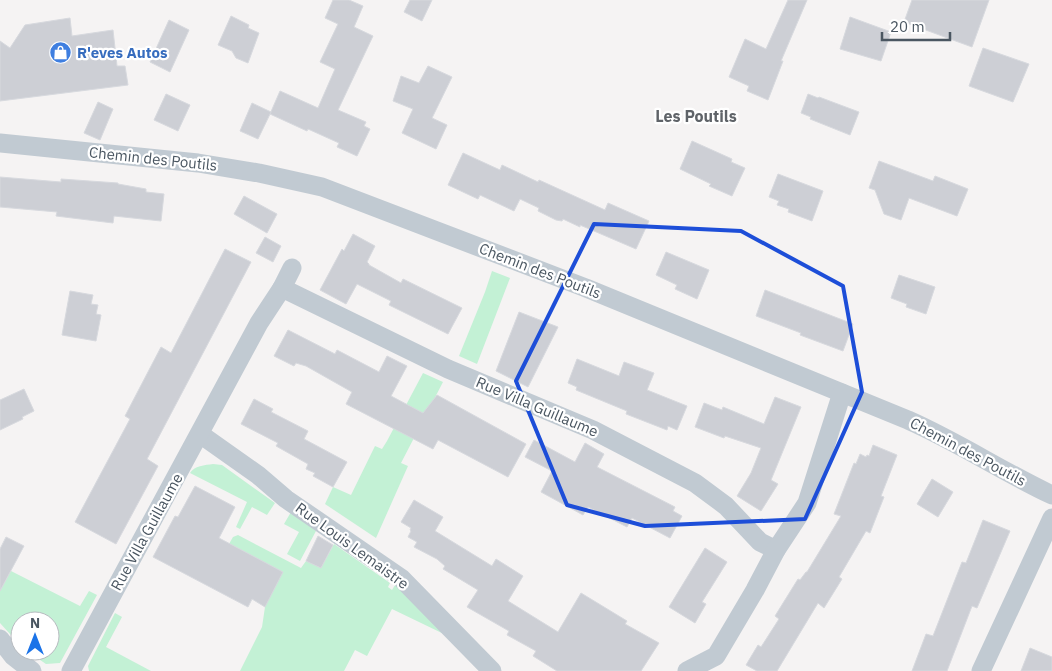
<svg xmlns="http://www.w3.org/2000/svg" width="1052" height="671" viewBox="0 0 1052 671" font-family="'IBM Plex Sans',sans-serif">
  <rect width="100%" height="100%" fill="#f5f3f3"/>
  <g fill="#c3f1d5">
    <path d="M492,271L510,278L477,364L459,356L485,292Z"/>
    <path d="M423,373L443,382L401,463L408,466L376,538L325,504L333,487L351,495L375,446L382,449L387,441Z"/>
    <path d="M213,464L222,465L275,503L267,515L252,507L240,529L236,527L247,502L190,473C194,466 205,465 213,464Z"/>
    <path d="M291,512L316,531L300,561L287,554L299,532L284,524Z"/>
    <path d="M238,535L301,568L306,561L321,568L334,544L390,583L388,587L392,590L395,585L448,636L392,609L367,656L355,650L344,671H240L262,627L265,607L229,544L233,537Z"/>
    <path d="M11,571L80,606L89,591L97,595L60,663L46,664L27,651H50V621H20V645L0,623V591Z"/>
    <path d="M115,613L122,617L106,647L151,671H89L88,666Z"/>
  </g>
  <g fill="#cdcfd5" stroke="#d7d9de">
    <path d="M333,0H349L363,6L354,27L373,36L338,110L366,122L364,126L370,129L357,156L337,147L339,143L308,129L307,131L270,114L280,91L318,108L335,69L320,62L338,24L325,18Z"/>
    <path d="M410,0H432L422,21L404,12Z"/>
    <path d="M788,0H807L781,61H783L768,100L747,91L749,86L729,77L745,39L766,49Z"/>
    <path d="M912,0H989L972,47L904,22Z"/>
    <path d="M231,16L249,25L248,28L259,33L248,63L236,58L232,51L218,45Z"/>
    <path d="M850,17L891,32L881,61L840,49Z"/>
    <path d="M70,18L72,36L113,30L117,66H125L128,85L0,101V41L10,48L25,25Z"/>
    <path d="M169,20L189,30L170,72L150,62Z"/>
    <path d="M983,48L1029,64L1013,102L969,86Z"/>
    <path d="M428,66L452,77L432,118L447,125L436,149L402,133L413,109L393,101L401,76L419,83Z"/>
    <path d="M166,94L190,105L178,131L154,120Z"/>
    <path d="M808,94L818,98L819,97L859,112L850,135L810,119L811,117L801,113Z"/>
    <path d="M98,102L113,109L100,140L84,133Z"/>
    <path d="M252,103L271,112L258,139L240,131Z"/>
    <path d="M692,141L732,159L731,162L745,168L732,196L709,186L711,184L680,169Z"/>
    <path d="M463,153L500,170L502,165L538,182L539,180L605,210L608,203L649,221L636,249L580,225V227L563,219L562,221L556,220L538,211L539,208L520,199L514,211L480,195L478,199L448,185Z"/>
    <path d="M879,161L933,181L935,176L968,189L957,216L909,198L901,220L884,214L875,190L869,188Z"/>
    <path d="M778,174L823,191L812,221L788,212L789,209L777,205L779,201L769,197Z"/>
    <path d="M0,177L61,182V179L118,183V184L146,189V192L164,194L161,221L114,216L113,223L56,216L57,212L0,207Z"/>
    <path d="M244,196L277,214L267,233L234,214Z"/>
    <path d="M353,234L375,246L367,262L369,264V265L401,283L403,279L462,308L448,334L389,305L391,301L357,284L346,304L320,290L342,249L344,251Z"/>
    <path d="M265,237L281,246L273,262L256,253Z"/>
    <path d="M225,249L251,262L147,459L158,466L116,544L75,522L130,419L125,416L161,347L171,353Z"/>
    <path d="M666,252L709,270L697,299L675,289L677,285L656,275Z"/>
    <path d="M899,275L935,287L926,314L906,307L907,304L891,298Z"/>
    <path d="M765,290L853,324L843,351L800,335L801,333L756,316Z"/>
    <path d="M70,291L93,295L91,304L98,305L96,314L101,315L96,341L62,335Z"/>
    <path d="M519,312L558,327L528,387L496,371Z"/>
    <path d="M288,330L335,354L337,350L379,372L387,356L407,366L391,396L423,413L437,395L526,444L508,477L438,440L433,449L346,404L352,392L306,366L296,363L294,366L274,356Z"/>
    <path d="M577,359L619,376L624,362L654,373L647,390L687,406L677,430L668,426L667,430L626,414L627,411L576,390L577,387L568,383Z"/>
    <path d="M24,389L34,411L22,417L23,419L0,430V400Z"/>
    <path d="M775,397L801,407L771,480L778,484L761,511L737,496L751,473L761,448L725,436L724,438L695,427L704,403L722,410L723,407L764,424Z"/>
    <path d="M254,399L273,409L271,412L308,431L304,439L347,462L333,487L313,476L315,473L306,469L308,464L276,446L278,443L241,424Z"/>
    <path d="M534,440L575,462L585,443L604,454L597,467L675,507L673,511L682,516L670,538L632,518L627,527L588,507L583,515L541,492L552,471L525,457Z"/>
    <path d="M873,445L897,455L881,496L884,497L870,533L866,531L839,577L842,579L824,608L818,603L777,671H757L746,665L758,645L761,647L779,619L775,616L798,579L800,580L806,572H807L841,516L834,514L854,463L856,464L860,454L866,457L867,455L869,456Z"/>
    <path d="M932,479L953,492L938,517L917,504Z"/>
    <path d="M195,486L235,507L219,538L283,572L265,607L252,599L248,607L153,557L175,516L178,517Z"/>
    <path d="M414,500L443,517L435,531L492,566L496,559L523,576L508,601L558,632L581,593L627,621L625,624L659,643L641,671H557L533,656L536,651L507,635L509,631L467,607L478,590L443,569L445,566L437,559L414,547L417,542L408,537L411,531L410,530L411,528L401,522Z"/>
    <path d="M983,520L1010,531L977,608L972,606L947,671H912L926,634L933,636L962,562L966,563Z"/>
    <path d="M318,536L333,545L321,568L306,561Z"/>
    <path d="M6,537L24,546L0,591V549Z"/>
    <path d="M705,548L727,562L702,602L706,604L695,623L669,607Z"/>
    <path d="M1030,648L1052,657V671H1021Z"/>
  </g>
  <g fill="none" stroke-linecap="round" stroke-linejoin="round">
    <g stroke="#c1cad2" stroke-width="19">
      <path d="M0,143L198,163L259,173L322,187L586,288L908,420C958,442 1003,472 1052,495"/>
      <path d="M282,288L448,369L593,430L695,483L726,506L760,542L776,550"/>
      <path d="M200,434L258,475L286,499L401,578L492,671"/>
      <path d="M0,639L13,656L32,671"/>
      <path d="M71,671L259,323L282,288L292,268"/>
      <path d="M687,671L716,656L755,590L776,550L807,503L842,393"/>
      <path d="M981,671L1052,518"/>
    </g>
  </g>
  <path fill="none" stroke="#1d4ed8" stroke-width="4" stroke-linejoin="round" d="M594,224L741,231L843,286L862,392L805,519L645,526L567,505L516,381Z"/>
  <defs>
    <symbol id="shop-disc" viewBox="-11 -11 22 22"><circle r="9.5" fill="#3f7fe0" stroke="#fff"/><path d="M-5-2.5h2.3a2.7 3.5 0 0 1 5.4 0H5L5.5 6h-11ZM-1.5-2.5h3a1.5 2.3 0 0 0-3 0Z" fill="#fff"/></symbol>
  </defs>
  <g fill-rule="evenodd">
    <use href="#shop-disc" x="48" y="40" width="25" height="25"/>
  </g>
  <g text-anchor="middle" stroke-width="4.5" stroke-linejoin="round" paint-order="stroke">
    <g font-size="15" font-weight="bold" fill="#366cbe" stroke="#fff" text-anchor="start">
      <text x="77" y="58">R'eves Autos</text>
    </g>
    <g font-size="15" fill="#4a5661" stroke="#fff">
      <text transform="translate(153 159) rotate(6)" y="5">Chemin des Poutils</text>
      <text transform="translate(540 271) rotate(21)" y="5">Chemin des Poutils</text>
      <text transform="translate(537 407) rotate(23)" y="5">Rue Villa Guillaume</text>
      <text transform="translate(968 452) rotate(28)" y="5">Chemin des Poutils</text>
      <text transform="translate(147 532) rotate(-61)" y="5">Rue Villa Guillaume</text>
      <text transform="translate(352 546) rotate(36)" y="5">Rue Louis Lemaistre</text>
    </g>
    <g font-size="16" font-weight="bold" fill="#5f6368" stroke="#fff">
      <text x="696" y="122">Les Poutils</text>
    </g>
  </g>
  <g transform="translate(35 636)"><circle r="24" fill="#ffffff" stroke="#b7bbc0"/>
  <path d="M0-4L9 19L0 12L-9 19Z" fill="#1a73e8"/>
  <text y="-8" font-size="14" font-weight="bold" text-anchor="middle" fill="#4a5661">N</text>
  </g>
  <path d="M882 32v8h68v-8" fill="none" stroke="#4a5661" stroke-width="2.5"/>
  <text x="890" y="32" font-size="15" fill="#4a5661" stroke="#ffffff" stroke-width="4" paint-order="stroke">20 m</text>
</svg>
